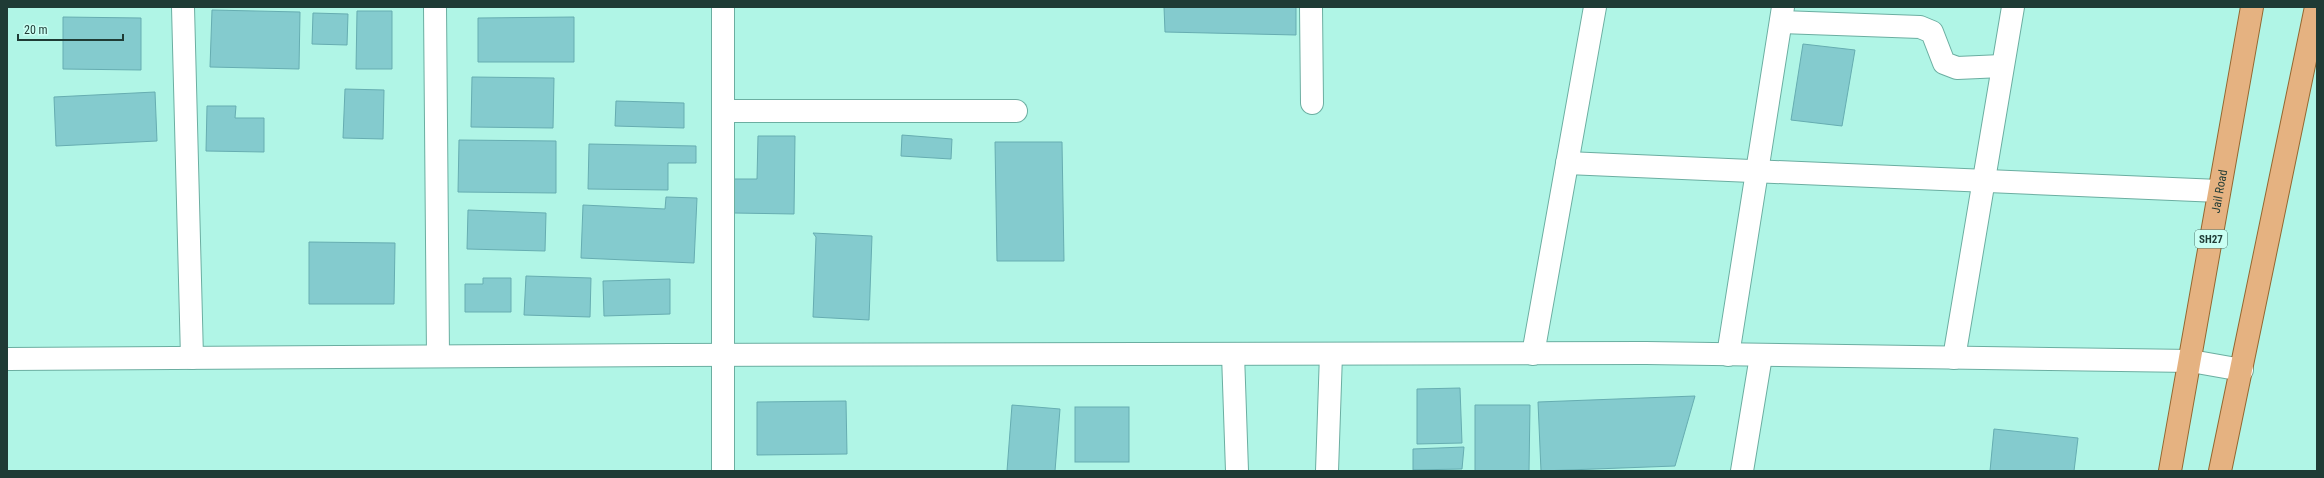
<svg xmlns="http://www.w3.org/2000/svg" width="2324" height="478" viewBox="0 0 2324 478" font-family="'Roboto Condensed',sans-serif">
  <rect width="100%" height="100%" fill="#b0f5e6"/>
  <g fill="#84cbce" stroke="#66adb1">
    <path d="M1164,7H1296V35L1165,32Z"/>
    <path d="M212,10L300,12L299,69L210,67Z"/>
    <path d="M357,11H392V69H356Z"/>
    <path d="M313,13L348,14L347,45L312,44Z"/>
    <path d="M63,17L141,18V70L63,69Z"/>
    <path d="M574,17V62H478V18Z"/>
    <path d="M1803,44L1855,50L1842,126L1791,120Z"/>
    <path d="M472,77L554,78L553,128L471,127Z"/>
    <path d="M345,89L384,90L383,139L343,138Z"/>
    <path d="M155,92L157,141L56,146L54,97Z"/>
    <path d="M616,101L684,103V128L615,126Z"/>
    <path d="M207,106H236L235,118H264V152L206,151Z"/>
    <path d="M902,135L952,139L951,159L901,156Z"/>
    <path d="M758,136H795L794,214L734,213V179H757Z"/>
    <path d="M459,140L556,141V193L458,192Z"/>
    <path d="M995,142H1062L1064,261H997Z"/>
    <path d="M589,144L696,146V163H668V190L588,189Z"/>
    <path d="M666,197L697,198L694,263L581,258L583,205L665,209Z"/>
    <path d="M468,210L546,213L545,251L467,249Z"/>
    <path d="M813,233L872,236L869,320L813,317L816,237Z"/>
    <path d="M309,242L395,243L394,304H309Z"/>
    <path d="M526,276L591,278L590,317L524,315Z"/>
    <path d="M483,278H511V312H465V284H483Z"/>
    <path d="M670,279V314L604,316L603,281Z"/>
    <path d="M1460,388L1462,443L1417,444V389Z"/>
    <path d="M1695,396L1675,466L1541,471L1538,402Z"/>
    <path d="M846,401L847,454L757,455V402Z"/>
    <path d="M1012,405L1060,409L1055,471H1007Z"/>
    <path d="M1475,405H1530L1529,471H1475Z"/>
    <rect x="1075" y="407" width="54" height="55"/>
    <path d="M1994,429L2078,438L2074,471H1990Z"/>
    <path d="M1464,447L1462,469L1413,470V449Z"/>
  </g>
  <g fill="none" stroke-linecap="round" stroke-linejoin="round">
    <defs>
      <g id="minor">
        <path d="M183,7L192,358"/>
        <path d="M435,7L438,356"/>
        <path d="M1311,7L1312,103"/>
        <path d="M1781,22L1920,27L1932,32L1944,63L1957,68L2002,66"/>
        <path d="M723,111H1016"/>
        <path d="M1567,163L2219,191"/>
        <path d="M1233,354L1237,471"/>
        <path d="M1533,354L1595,7"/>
        <path d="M1728,355L1783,7"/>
        <path d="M1954,358L2013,7"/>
        <path d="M7,359L670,355L1646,353L2191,361L2242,370"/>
        <path d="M723,471V7"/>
        <path d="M1327,471L1331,354"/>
        <path d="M1742,471L1761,356"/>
      </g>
      <g id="major">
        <path id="s1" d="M2170,471L2252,7"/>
        <path d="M2220,471L2316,7"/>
      </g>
    </defs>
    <use href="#minor" stroke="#6baea1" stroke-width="24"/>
    <use href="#major" stroke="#946730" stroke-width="24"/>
    <use href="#minor" stroke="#fff" stroke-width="22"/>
    <use href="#major" stroke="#e5b281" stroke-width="22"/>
  </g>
  <g text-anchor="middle" stroke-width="4" stroke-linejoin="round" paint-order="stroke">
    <rect fill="#c9fff3" stroke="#52766e" stroke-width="1" x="2195" y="230" width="32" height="18" rx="3"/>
    <g font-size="11" font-weight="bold" fill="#1f3b35">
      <text x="2211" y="243">SH27</text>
    </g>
    <g font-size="12" fill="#1f3b35" stroke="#c9fff3">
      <text dy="4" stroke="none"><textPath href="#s1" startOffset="284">Jail Road</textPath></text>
    </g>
  </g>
  <rect width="2324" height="478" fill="none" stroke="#1f3b35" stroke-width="16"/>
  <path d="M18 34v6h105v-6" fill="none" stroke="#1f3b35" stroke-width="2"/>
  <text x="24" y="34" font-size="12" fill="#1f3b35" stroke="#c9fff3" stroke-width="3" paint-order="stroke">20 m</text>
</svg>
